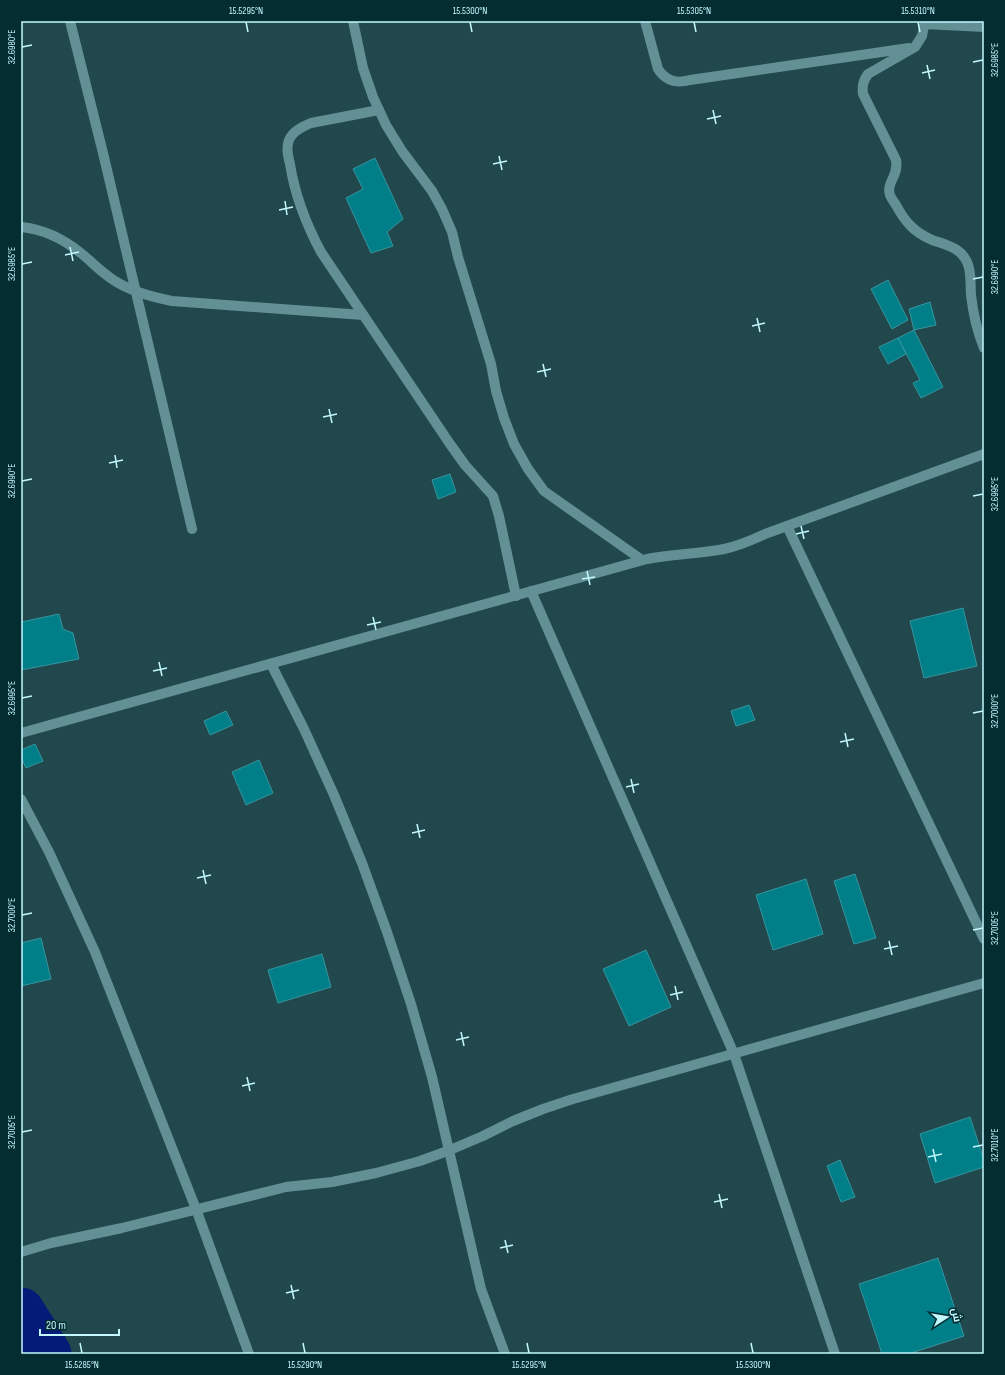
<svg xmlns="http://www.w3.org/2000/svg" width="1005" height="1375" viewBox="0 0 1005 1375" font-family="'Sofia Sans Condensed',Cairo,sans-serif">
  <rect width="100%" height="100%" fill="#21484c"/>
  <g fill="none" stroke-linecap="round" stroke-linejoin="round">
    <path stroke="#041c77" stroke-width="47" d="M21,1311L48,1354"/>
  </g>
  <g fill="#007f89" stroke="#36959e">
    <path d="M375,158L403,219L387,232L393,246L371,253L346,198L363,189L353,169Z"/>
    <path d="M888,280L908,320L892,329L871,289Z"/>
    <path d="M930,302L936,325L914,330L909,309Z"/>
    <path d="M914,330L943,387L921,398L913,383L920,380L898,338Z"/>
    <path d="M898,338L906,354L888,364L879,347Z"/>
    <path d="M450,474L456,492L438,499L432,480Z"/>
    <path d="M963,608L977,666L924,678L910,621Z"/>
    <path d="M59,614L63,629L73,633L79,659L21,670V622Z"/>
    <path d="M749,705L755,720L736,726L731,711Z"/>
    <path d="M226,711L233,725L210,735L204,721Z"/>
    <path d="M35,744L43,761L26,768L21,757V750Z"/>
    <path d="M259,760L273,793L246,805L232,772Z"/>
    <path d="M855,874L876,938L854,944L834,881Z"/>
    <path d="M806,879L823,934L773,950L756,895Z"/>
    <path d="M41,938L51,979L21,986V943Z"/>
    <path d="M646,950L671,1007L629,1026L603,969Z"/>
    <path d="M322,954L331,987L278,1003L268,970Z"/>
    <path d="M970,1117L984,1160V1167L935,1183L920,1134Z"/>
    <path d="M840,1160L855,1197L841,1202L827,1166Z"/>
    <path d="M938,1258L964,1336L908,1354H882L859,1284Z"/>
  </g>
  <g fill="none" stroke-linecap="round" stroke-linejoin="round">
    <g stroke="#639095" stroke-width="10">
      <path d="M70,21L103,153L192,529"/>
      <path d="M353,21L363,68L373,97L386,125L402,151L432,191L442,209L452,232L458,257L491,364L496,391L504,418L514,444L528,469L544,491L642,560"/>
      <path d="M645,21L658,69C666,81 676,84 690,80L909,48"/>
      <path d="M925,21L922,36L915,47L868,74C863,81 862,86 863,94L896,160C899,176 886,182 890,195C891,198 894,202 896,205C905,222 914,232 932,240C946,245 960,247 967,262C972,272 970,284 971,295C973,313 977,331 984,348"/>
      <path d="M925,24L984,27"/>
      <path d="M379,110L311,123C302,127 293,131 289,140C286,148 288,156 290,164C295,196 306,224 321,252L450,444L465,465L493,496L499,516L516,596"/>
      <path d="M21,227C43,229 65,240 82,254C93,263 102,273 115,281C132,292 152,297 172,301L363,315"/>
      <path d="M787,526L984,939"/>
      <path d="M531,591L734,1054L835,1354"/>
      <path d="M271,664L304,729L334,795L362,863L387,932L411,1004L432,1077L481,1289L505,1354"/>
      <path d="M21,733L647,559C672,554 698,554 724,549C738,546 752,540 765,534L984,454"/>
      <path d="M21,799L49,852L95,952L196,1209L249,1354"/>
      <path d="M21,1252L51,1243L122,1228L286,1187L332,1182L376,1173L420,1161L450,1150L483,1136L513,1121L543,1109L573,1099L984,983"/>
    </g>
  </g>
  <path fill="none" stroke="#c2f8fe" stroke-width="1.5" d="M246,22L248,32M470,22L472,32M694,22L696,32M918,22L920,32M22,47L32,45M973,62L983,60M927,65L930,79M922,73L935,70M713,110L716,124M707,119L721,116M499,156L502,170M493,164L507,161M285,201L287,215M279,210L293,207M70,247L73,261M65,255L79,252M22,264L32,262M973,279L983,277M757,318L760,332M752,326L765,323M543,364L546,377M537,372L551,369M329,409L332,423M323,417L337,414M115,455L117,468M109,463L123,460M22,481L32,479M973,496L983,494M801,526L804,539M796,534L809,531M587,571L590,585M582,579L595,577M373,617L376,630M367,625L381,622M159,662L162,676M153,671L167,668M22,698L32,696M973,713L983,711M845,733L848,747M840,742L854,739M631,779L634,793M626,787L639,784M417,824L420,838M412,833L425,830M203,870L206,884M197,878L211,875M22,915L32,913M973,930L983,928M889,941L892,955M884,949L898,946M675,986L678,1000M670,995L683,992M461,1032L464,1046M456,1040L469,1037M247,1077L250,1091M242,1086L255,1083M22,1132L32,1130M973,1147L983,1145M933,1149L936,1162M928,1157L942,1154M719,1194L722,1208M714,1202L728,1199M505,1240L508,1253M500,1248L513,1245M291,1285L294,1299M286,1293L299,1290M80,1343L82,1353M303,1343L305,1353M527,1343L529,1353M751,1343L753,1353"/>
  <rect width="1005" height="1375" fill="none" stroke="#042d31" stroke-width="44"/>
  <g transform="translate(947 1317) rotate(78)" stroke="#042d31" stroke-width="3" paint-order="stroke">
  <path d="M0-3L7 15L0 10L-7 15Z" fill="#c2f8fe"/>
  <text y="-6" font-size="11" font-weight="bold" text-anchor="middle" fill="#c2f8fe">ش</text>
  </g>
  <path d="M40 1329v6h79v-6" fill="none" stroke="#c2f8fe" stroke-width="2"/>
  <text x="46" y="1329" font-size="12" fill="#c2f8fe" stroke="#042d31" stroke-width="3" paint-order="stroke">20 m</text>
  <rect x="22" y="22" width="961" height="1331" fill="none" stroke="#c2f8fe" stroke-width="1.5"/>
  <g font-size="10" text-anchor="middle" fill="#c2f8fe">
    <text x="246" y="14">15.5295°N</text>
    <text x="470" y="14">15.5300°N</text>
    <text x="694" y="14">15.5305°N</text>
    <text x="918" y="14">15.5310°N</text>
    <text transform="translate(11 47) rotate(-90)" y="4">32.6980°E</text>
    <text transform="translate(994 60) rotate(-90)" y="4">32.6985°E</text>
    <text transform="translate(11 264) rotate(-90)" y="4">32.6985°E</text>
    <text transform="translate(994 277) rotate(-90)" y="4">32.6990°E</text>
    <text transform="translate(11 481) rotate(-90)" y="4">32.6990°E</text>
    <text transform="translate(994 494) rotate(-90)" y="4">32.6995°E</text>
    <text transform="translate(11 698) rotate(-90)" y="4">32.6995°E</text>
    <text transform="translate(994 711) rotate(-90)" y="4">32.7000°E</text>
    <text transform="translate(11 915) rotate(-90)" y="4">32.7000°E</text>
    <text transform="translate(994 928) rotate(-90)" y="4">32.7005°E</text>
    <text transform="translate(11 1132) rotate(-90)" y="4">32.7005°E</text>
    <text transform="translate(994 1145) rotate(-90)" y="4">32.7010°E</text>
    <text x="82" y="1368">15.5285°N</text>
    <text x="305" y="1368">15.5290°N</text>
    <text x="529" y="1368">15.5295°N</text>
    <text x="753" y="1368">15.5300°N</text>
  </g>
</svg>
